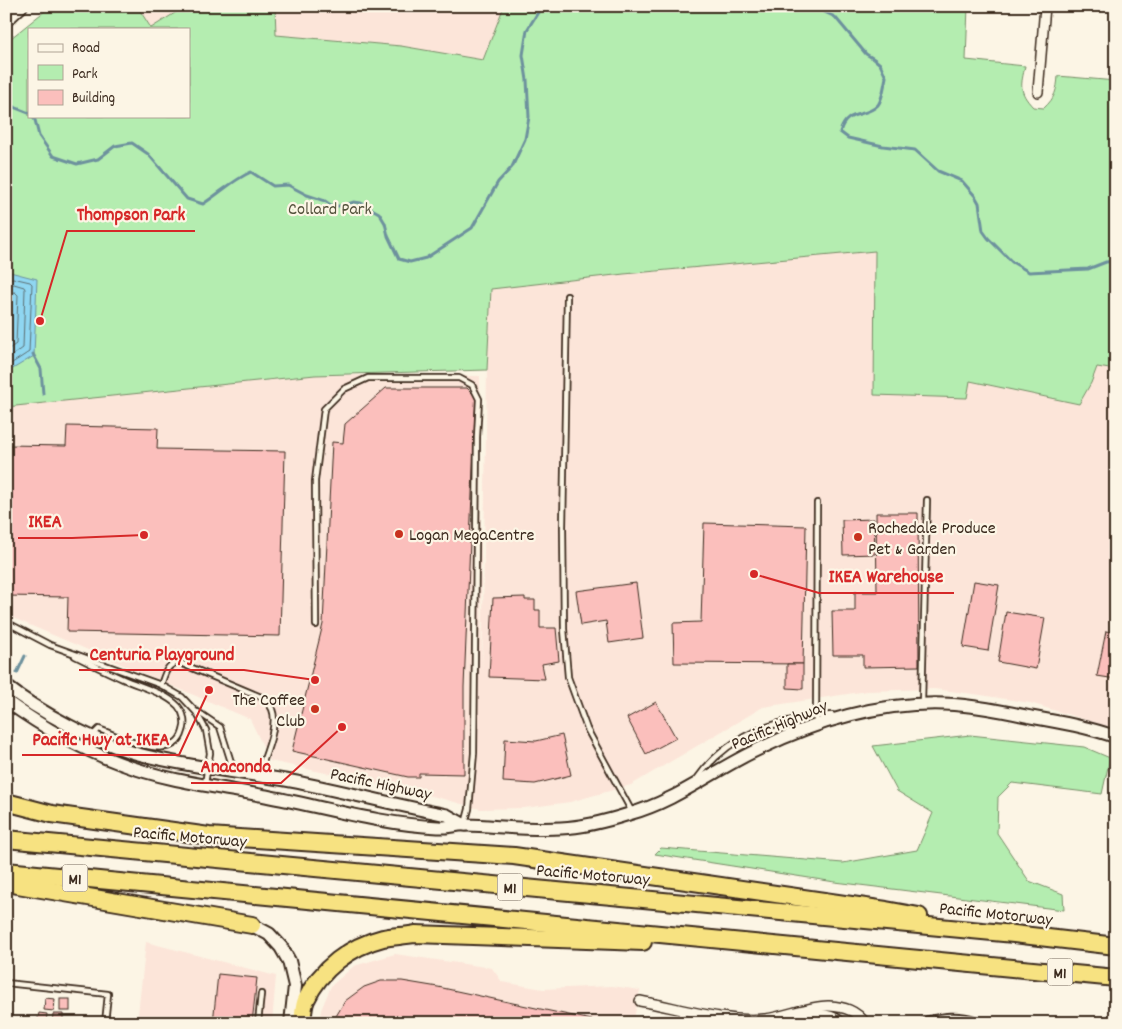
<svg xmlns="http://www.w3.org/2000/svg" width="1122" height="1029" viewBox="0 0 1122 1029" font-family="Dekko,sans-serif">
  <rect width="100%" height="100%" fill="#fcf5e5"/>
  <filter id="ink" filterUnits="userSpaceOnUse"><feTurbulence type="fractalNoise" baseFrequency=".02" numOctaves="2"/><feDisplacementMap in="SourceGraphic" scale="10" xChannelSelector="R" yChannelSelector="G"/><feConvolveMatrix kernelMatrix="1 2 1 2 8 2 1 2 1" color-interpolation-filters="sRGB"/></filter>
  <g filter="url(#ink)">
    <g fill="#fce5d9">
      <path d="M137,6H186L151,28Z"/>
      <path d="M275,6H504L484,60L401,46L276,35Z"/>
      <path d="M875,251L967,398L969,381L1079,404L1091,383L1097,367L1116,370V729L1030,703L981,695L934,689L867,691L763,707L631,785L570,802L524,808L480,809L436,797L270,761L250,719L6,615V407L315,375L480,376L482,675L487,370L491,289L624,274Z"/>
      <path d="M146,942L276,976L272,1023H137Z"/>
      <path d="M395,954L492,968L502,982L543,989L612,986L640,990L633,1023H319L321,1010L331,986L354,966Z"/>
    </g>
    <g fill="#b4edb0" stroke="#788c67" fill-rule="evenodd">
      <path d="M51,6H137L151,28L186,6H275L276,35L401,46L483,60L504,6H968L966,60L1025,66C1021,85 1018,91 1033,107L1044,108C1055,98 1057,90 1058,76L1116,81V370L1097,367L1091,383L1079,404L970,381L967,398L874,395L875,251L624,274L491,289L487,370L315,375L6,407V42ZM29,29H189V116H29Z"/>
      <path d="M970,735L1084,747L1110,758L1102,794L1012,783L998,797L997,833L1029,881L1063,894L1064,910L835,882L655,854L661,848L843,863L917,850L933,813L897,791L873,746Z"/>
    </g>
    <path fill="#8fd6f1" stroke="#6d919d" d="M10,272L37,279L34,356L6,373V277Z"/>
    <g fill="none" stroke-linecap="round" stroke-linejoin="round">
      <g stroke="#5d6f72" stroke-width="1">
        <path d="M6,280L13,278L30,282L32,284L29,352L6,367"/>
        <path d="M6,286L14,284L24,287L25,289L23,348L6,360"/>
        <path d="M6,293L15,292L18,295L16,344L6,351"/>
      </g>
      <g stroke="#6d919d" stroke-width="3">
        <path d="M812,6L835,17L866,54L874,59L880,64L886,77C884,86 883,98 878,105C865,119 847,108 840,132L848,138L883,146L915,150L938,171L962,181L975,196L979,203L983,231L988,238L1012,262L1029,272L1088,269L1106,262L1116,261"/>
        <path d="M6,104L29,113"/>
        <path d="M32,116L35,120L39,136L53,156L77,164L98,159L115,146L132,143L148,154L187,199L203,204C220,193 233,180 251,172L273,186L288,185L307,195L325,201L332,206H342L354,202L361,203L379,213L385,223L388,236L399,259L410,262L426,258L472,228L498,182L512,167L525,139L529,117L527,80L523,55L527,30L542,6"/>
        <path d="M33,354L41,369L43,394"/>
        <path d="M17,673L25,656"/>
      </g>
    </g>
    <g fill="#fbbfbc" stroke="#3b2a1e">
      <path d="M386,388H467L476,397L464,687V774L419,773V777H408L292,751L323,624L332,442L343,443L345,424Z"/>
      <path d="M67,426L158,428L157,449L285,451L280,636L67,632L68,597L6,596L7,445L66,446Z"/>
      <path d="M876,513H918L919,666L863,667V655H833L832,611H855V592H877Z"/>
      <path d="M874,519L875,554L843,555L842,520Z"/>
      <path d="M704,523L806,526L803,664L674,663L673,623L701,622Z"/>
      <path d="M974,581L999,585L988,651L963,647Z"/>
      <path d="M636,583L643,638L609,643L606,621L581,625L576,591Z"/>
      <path d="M525,597V600H535V610H540V628H556L559,661L542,664L545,679L489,677L493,598Z"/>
      <path d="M1006,612L1045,618L1036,669L998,662Z"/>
      <path d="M1106,631L1116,633V679L1097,676Z"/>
      <path d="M787,664H803V689L787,688Z"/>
      <path d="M656,702L676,738L646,754L627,718Z"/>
      <path d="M562,735L571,775L535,784L503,782L505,739L536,741Z"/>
      <path d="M218,974L257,978L252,1023H213Z"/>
      <path d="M381,981H402L438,987L606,1023H334L335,1018L345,1001L364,987Z"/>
      <path d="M45,998L55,999L54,1011L44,1010Z"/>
      <rect x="60" y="999" width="10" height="12"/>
      <path d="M39,1013L47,1014L46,1023H37Z"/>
      <path d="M53,1014H63V1023H52Z"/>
    </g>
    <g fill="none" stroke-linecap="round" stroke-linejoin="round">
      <defs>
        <g id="service">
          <path d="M567,296L563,527L564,629L568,677L587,729L632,812"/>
          <path d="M6,622L50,645L161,685L182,697L196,712L206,730L210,753L205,784"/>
          <path d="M316,625L315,481L324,409L344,389L368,378H459L472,385L479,399L477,437L474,753L469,809L465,824"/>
          <path d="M75,656C91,664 107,672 123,679C141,687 164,692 178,706C184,713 186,723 183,731C174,765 120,737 99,729L92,736"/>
          <path d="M161,685C165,674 166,665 178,662L261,697C265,700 269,703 272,709C279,726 264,757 259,774"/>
          <path d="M922,703L927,500"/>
          <path d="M198,712L220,727L231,762L235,770"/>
          <path d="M816,724L817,503"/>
          <path d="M696,780C729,733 776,719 832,715"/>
          <path d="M6,983L108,994L105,1023"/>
          <path d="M258,1023L261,994"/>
          <path d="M680,1023L682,1009"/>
        </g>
        <g id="minor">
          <path d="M1038,92L1045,6"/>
          <path d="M640,1001C679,1008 726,1023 765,1019C784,1017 812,1005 829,1006C844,1007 856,1010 865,1023"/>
          <path d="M807,1015C820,1014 833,1014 842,1023"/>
        </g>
        <g id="tertiary">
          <path d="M6,686C39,712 98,743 138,754C188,767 240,772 291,781C343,791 395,805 447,815L465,825"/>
          <path d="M6,701C41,726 78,748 119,763C166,781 217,787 266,796C323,807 380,824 438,827C448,828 458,824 467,825C498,826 529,830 561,828C584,827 607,821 629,814C677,801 715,769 759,749C817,721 879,702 944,704C973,705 1002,711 1031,717C1059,722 1088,727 1116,737"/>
          <path d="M927,1023C945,1019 958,1017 976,1023"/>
        </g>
        <g id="secondary">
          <path d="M6,20L21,6"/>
          <path d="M252,925L269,934L281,947L289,961L295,986L291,1023"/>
        </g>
        <g id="motorway">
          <path d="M6,802L52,814L209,836L514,856L886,910L919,916"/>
          <path d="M6,839L1014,934L1116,946"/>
          <path d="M6,871L1116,978"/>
          <path d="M6,883L252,925"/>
          <path d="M302,1023C303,1016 303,1006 306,1000C320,969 351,946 383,938C393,936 404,936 415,934L643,942"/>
        </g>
      </defs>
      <use href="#service" stroke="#3b2a1e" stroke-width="8"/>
      <use href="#minor" stroke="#3b2a1e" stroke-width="12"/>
      <use href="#tertiary" stroke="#3b2a1e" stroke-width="15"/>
      <use href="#secondary" stroke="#3b2a1e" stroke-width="16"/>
      <use href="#motorway" stroke="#3b2a1e" stroke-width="20"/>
      <use href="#service" stroke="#fcf5e5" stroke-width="4.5"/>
      <use href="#minor" stroke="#fcf5e5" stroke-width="9"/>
      <use href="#tertiary" stroke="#fcf5e5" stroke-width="11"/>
      <use href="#secondary" stroke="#fcf5e5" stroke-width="12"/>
      <use href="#motorway" stroke="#f7e281" stroke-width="16"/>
    </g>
  </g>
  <g fill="#c8321e" stroke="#fcf5e5" stroke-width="2">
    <circle cx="399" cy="534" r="5"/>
    <circle cx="858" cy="537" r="5"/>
    <circle cx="315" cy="709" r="5"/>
  </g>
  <g text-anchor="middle" stroke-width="4.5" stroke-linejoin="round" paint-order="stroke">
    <g fill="#fcf5e5" stroke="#75675a" stroke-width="1">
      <rect x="62.5" y="864.5" width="25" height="27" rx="4"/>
      <rect x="497.5" y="873.5" width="25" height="27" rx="4"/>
      <rect x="1047.5" y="958.5" width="25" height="27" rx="4"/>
    </g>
    <g font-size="16" font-weight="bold" fill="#3b2a1e">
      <text x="75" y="884">M1</text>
      <text x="510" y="893">M1</text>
      <text x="1060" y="978">M1</text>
    </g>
    <g font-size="18" fill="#53513b" stroke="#fcf5e5">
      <text x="330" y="214">Collard Park</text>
    </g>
    <g font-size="18" fill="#3b2a1e" stroke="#fcf5e5" text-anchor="start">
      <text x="868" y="533">Rochedale Produce<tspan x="868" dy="21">Pet &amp; Garden</tspan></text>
      <text x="409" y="540">Logan MegaCentre</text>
      <text x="305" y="705" text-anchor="end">The Coffee<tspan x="305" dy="21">Club</tspan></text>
    </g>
    <g font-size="18" fill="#3b2a1e" stroke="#fcf5e5">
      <text transform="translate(779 724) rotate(-23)" y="6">Pacific Highway</text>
      <text transform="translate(381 783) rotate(12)" y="6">Pacific Highway</text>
      <text transform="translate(190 836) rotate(5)" y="6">Pacific Motorway</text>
      <text transform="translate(593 874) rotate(5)" y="6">Pacific Motorway</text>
      <text transform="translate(996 913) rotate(6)" y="6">Pacific Motorway</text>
    </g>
  </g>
  <path fill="none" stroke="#d62828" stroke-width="2" d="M40 321L67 231H195M144 535L72 538H18M754 574L819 593H954M315 680L244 670H79M209 690L179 755H22M342 727L281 783H191"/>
  <g fill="#d62828" stroke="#fcf5e5" stroke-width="2">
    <circle cx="40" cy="321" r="5"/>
    <circle cx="144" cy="535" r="5"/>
    <circle cx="754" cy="574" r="5"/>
    <circle cx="315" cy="680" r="5"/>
    <circle cx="209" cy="690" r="5"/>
    <circle cx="342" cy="727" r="5"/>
  </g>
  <g font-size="19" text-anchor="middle" font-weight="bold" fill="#d62828" stroke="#fcf5e5" stroke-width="4.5" stroke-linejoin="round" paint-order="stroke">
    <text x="131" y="220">Thompson Park</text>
    <text x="45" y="527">IKEA</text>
    <text x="886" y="582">IKEA Warehouse</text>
    <text x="162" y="660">Centuria Playground</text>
    <text x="101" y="745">Pacific Hwy at IKEA</text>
    <text x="236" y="772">Anaconda</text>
  </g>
  <rect width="1122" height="1029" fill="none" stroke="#fcf5e5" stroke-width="25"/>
  <rect x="12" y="12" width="1097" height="1004" fill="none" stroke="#3b2a1e" stroke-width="2" filter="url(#ink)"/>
  <rect x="28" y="28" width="162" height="90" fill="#fcf5e5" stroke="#afa495"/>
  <rect x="38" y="44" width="25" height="8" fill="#fcf5e5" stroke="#afa495"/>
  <text x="72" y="52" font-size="15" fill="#3b2a1e">Road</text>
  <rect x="38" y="65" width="25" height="15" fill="#b4edb0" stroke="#afa495"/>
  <text x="72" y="78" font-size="15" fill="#3b2a1e">Park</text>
  <rect x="38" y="90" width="25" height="15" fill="#fbbfbc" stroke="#afa495"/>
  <text x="72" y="102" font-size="15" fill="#3b2a1e">Building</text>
</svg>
